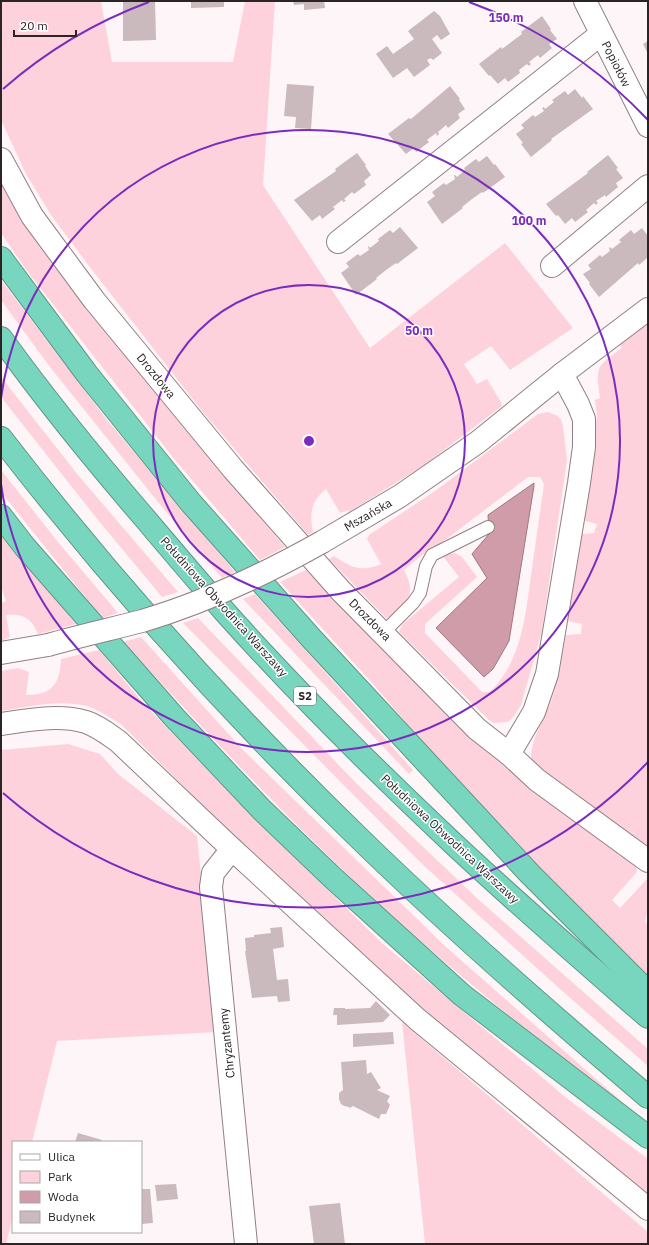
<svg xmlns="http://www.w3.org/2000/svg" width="649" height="1245" viewBox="0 0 649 1245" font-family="'IBM Plex Sans',sans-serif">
  <rect width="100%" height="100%" fill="#fdf5f7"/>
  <g fill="#fed2dd">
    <path d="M1,1H101L112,62H233L245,1H275L263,185L370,348L505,243L573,328L510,370L491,346L464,364L477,384L487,379L501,402L502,406L423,466L349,512L348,510L340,513L326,489C311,501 309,514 313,532L308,535L202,411L89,266L51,215L26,174L1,120Z"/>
    <path d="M1,179L10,199L43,250L165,405L285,547L260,560L175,460L27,271L1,233Z"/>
    <path d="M1,280L107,420L235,572L222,578L158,502L50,367L1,300Z"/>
    <path d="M648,322V846L545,775L531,759C531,735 548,715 554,692C559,673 562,654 566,635L581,634L582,624L567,621L580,537L582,534L594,533L597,524L582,520L597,416L595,400L600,398C595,366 597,366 622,348L618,342Z"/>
    <path d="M1,377L78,475L178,592L162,597L98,520L1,397Z"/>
    <path d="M548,412L556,415L561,419L563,426L567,460L542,631L521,705L514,716L508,722L493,723L489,720L399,632L402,625L405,622L459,577L442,555L455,553L462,557L477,577L425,624V633L429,637L482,692H490C523,660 526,610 532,568C536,540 540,512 544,484L540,477H528L440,544L436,546H433L404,570C407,576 410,582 410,588C410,603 399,614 386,618L329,559L334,556C351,567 361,573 381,564L367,539L369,535L435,491L538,414Z"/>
    <path d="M1,470L58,542L118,613L102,618L1,492Z"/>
    <path d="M1,533L76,624L38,634C31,618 24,614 6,615L10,637L1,641V603L6,601L1,586Z"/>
    <path d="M306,570L465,729L635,863L637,872L612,900L620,908L648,878V908L645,922L648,924V975L605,934L487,817L373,684L280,582Z"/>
    <path d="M255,594L413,770L409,774L243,599Z"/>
    <path d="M198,618L357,784L479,900L648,1049V1066L560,989L422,864L183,623Z"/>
    <path d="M141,637L242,749L445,946L620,1100L619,1105C540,1040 460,978 386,910C293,826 208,734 123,642Z"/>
    <path d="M99,650L144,704L255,819L383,944L569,1100L648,1159V1198L403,993L267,870L122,725C111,718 99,710 87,706C59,699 28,707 1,711V671L18,668L29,672L26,695C52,695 60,684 61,659Z"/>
    <path d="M68,744L100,754L118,774L197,836L217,1032L57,1041L32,1142H13V1215L6,1244H1V750Z"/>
    <path d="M402,1022L648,1232V1244H425Z"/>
  </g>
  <path fill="#d09caa" stroke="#9e7882" d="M534,483V486L509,641L493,669L484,677L436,628L487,578L472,554L489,534L488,515Z"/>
  <g fill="#cab9bd">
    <path d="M123,1H155L156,40L123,41Z"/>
    <path d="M191,1H224V7L191,8Z"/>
    <path d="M293,1H324L325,8L304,10V4L294,5Z"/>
    <path d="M434,11L440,16L450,34L441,40L437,35L432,39L442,53L433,60L431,58L427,60L430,65L414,77L407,68L393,78L376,54L387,46L393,54L414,39L408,31Z"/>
    <path d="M542,16L551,29L550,30L557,39L549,44L552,48L540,58L538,55L529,62L531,64L529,66L527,64L519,70L520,73L508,82L505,78L498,84L490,75L489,76L479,64L501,47L502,49L522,34L521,32Z"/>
    <path d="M648,41V54L643,44Z"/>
    <path d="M287,84L314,86L311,129L295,128L296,117L284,116Z"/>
    <path d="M450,86L460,99L459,100L465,109L458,114L460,118L448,128L446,125L438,132L439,134L437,136L436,133L427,140L429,142L416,152L414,148L406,154L388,134L409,118L411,119Z"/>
    <path d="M575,89L582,98L583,96L593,109L551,139L552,140L531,157L521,144L523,143L516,134L524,128L521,125L533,115L535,117L544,111L542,108L544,107L545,109L554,102L552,100L565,91L568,95Z"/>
    <path d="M357,153L366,165L365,166L371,175L364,181L366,185L354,194L352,192L344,199L346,201L343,202L342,200L333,207L335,209L322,219L320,215L312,221L294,200L336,171L335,169Z"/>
    <path d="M608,155L618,168L616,169L623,178L616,183L618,187L606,197L605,195L596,201L598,203L596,205L594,203L586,210L588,212L575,222L572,218L565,224L558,215L556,216L546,204L588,173L587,172Z"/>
    <path d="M487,156L494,165L495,164L505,177L483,193L482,192L472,199L462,207L463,208L442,224L427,202L435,196L432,192L444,183L446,185L455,179L454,175H455L457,177L465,170L464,168L476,159L479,162Z"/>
    <path d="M400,227L418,248L397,264L396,263L386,270L376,278L377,279L356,295L341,273L349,267L346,263L358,254L360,256L369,250L368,247L369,246L370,248L379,241L378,239L390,230L393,233Z"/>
    <path d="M642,228L648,236V257L639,265L638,263L599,297L589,284L590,283L583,274L591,269L588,265L600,255L602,257L610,251L609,248L610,247L612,249L621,242L619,240L631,230L634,234Z"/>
    <path d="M282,927L284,947L273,949L277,980L288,979L290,1001L278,1002L277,996L252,998L245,951H246L245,938L254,937V935L271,933L270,928Z"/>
    <path d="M376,1001L390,1015L383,1022L337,1025V1015H333L334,1008H345V1009L370,1008Z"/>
    <path d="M393,1032L394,1044L353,1047V1034Z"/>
    <path d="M366,1060L367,1074L371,1072L381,1088L377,1090L390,1096L387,1101L390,1105L386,1114H381L379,1119L353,1106L350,1108L349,1107L344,1106L341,1104L339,1099V1093L343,1090L341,1062Z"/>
    <path d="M78,1133L102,1140L101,1142H75Z"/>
    <path d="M176,1184L178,1199L157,1201L155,1185Z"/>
    <path d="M141,1189H150L153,1223L141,1224Z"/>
    <path d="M340,1203L345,1244H314L309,1206Z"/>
  </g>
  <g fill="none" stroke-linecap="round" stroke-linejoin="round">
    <defs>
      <path id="lane" d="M383,633L413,603L420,593L426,566L432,555L488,527"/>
      <g id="street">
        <path d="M585,1L648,126"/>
        <path d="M1,159L32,216L94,300L233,469L341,591L477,729L509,754L537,780L648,861"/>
        <path d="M338,242L601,34"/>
        <path d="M552,266L648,186"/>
        <path d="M322,542L400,496L478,442L562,374L648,309"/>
        <path d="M1,653L48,645"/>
        <path d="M1,724C29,720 59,714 86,722C98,726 108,734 118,741L232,849L417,1019L648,1209"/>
        <path d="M509,754L534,712L547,674L579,483L584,447V419L578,404L562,374"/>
        <path d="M232,849L213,873L211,887L246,1244"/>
      </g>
      <g id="highway">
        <path d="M1,258L87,374L191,503L311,638L530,874L648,992"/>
        <path d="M1,338C45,399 93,458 142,515C170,548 197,580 225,612C293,688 366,761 440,831C507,895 578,956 648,1017"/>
        <path d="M1,438C110,579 229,712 357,836C450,927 549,1013 648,1097"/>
        <path d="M1,516L25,547L174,717L262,810L333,878L462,995L648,1137"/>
      </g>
    </defs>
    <use href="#lane" stroke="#908084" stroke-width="14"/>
    <use href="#street" stroke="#908084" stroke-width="24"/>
    <use href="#highway" stroke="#5d9888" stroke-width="24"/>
    <use href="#lane" stroke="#fff" stroke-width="12"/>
    <use href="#street" stroke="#fff" stroke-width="22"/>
    <use href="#highway" stroke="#79d6be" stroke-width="22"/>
    <defs>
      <path id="street-bridge" d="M48,645C79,636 111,629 142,621C203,603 267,573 322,542"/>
    </defs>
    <use href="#street-bridge" stroke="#908084" stroke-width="24" stroke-linecap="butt"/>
    <use href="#street-bridge" stroke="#fff" stroke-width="22"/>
  </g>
  <g fill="none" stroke="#7b2cbf" stroke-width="2">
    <circle cx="309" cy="441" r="156"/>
    <path d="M1 398A311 311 0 1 1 1 484"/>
    <path d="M648 762A467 467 0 0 1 3 793M3 89A467 467 0 0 1 149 2M469 2A467 467 0 0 1 648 120"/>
  </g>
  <g text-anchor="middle" stroke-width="3" stroke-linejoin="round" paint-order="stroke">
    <rect fill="#fff" stroke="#6a6666" stroke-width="1" x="294" y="687" width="22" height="18" rx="3"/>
    <g font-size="11" font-weight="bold" fill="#2a2425">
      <text x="305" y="700">S2</text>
    </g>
    <g font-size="12" fill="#2a2425" stroke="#fff">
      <text transform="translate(616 64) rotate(63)" y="4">Popiołów</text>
      <text transform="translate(156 376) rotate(51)" y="4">Drozdowa</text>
      <text transform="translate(368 515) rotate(-30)" y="4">Mszańska</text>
      <text transform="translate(224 607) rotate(48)" y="4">Południowa Obwodnica Warszawy</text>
      <text transform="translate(370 620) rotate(45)" y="4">Drozdowa</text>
      <text transform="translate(450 839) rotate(43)" y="4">Południowa Obwodnica Warszawy</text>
      <text transform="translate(227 1043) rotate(-96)" y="4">Chryzantemy</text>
    </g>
  </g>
  <circle cx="309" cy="441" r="6" fill="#7b2cbf" stroke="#fff" stroke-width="2"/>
  <g font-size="12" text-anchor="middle" font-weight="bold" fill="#7b2cbf" stroke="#fff" stroke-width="3" stroke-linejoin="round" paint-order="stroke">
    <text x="506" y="22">150 m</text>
    <text x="529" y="225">100 m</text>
    <text x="419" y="335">50 m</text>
  </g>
  <rect width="649" height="1245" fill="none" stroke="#2a2425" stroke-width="4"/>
  <rect x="12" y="1141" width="130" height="92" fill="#ffffff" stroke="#aaa7a8"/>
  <rect x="20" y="1154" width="20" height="6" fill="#ffffff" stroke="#aaa7a8"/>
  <text x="48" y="1161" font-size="12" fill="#2a2425">Ulica</text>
  <rect x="20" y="1171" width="20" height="12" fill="#fed2dd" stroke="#aaa7a8"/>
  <text x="48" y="1181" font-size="12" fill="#2a2425">Park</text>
  <rect x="20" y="1191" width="20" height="12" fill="#d09caa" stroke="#aaa7a8"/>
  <text x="48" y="1201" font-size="12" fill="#2a2425">Woda</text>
  <rect x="20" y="1211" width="20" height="12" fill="#cab9bd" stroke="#aaa7a8"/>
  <text x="48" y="1221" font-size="12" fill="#2a2425">Budynek</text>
  <path d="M14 30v6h62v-6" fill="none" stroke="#2a2425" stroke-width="2"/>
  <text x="20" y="30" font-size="12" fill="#2a2425" stroke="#ffffff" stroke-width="3" paint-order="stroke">20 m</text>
</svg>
